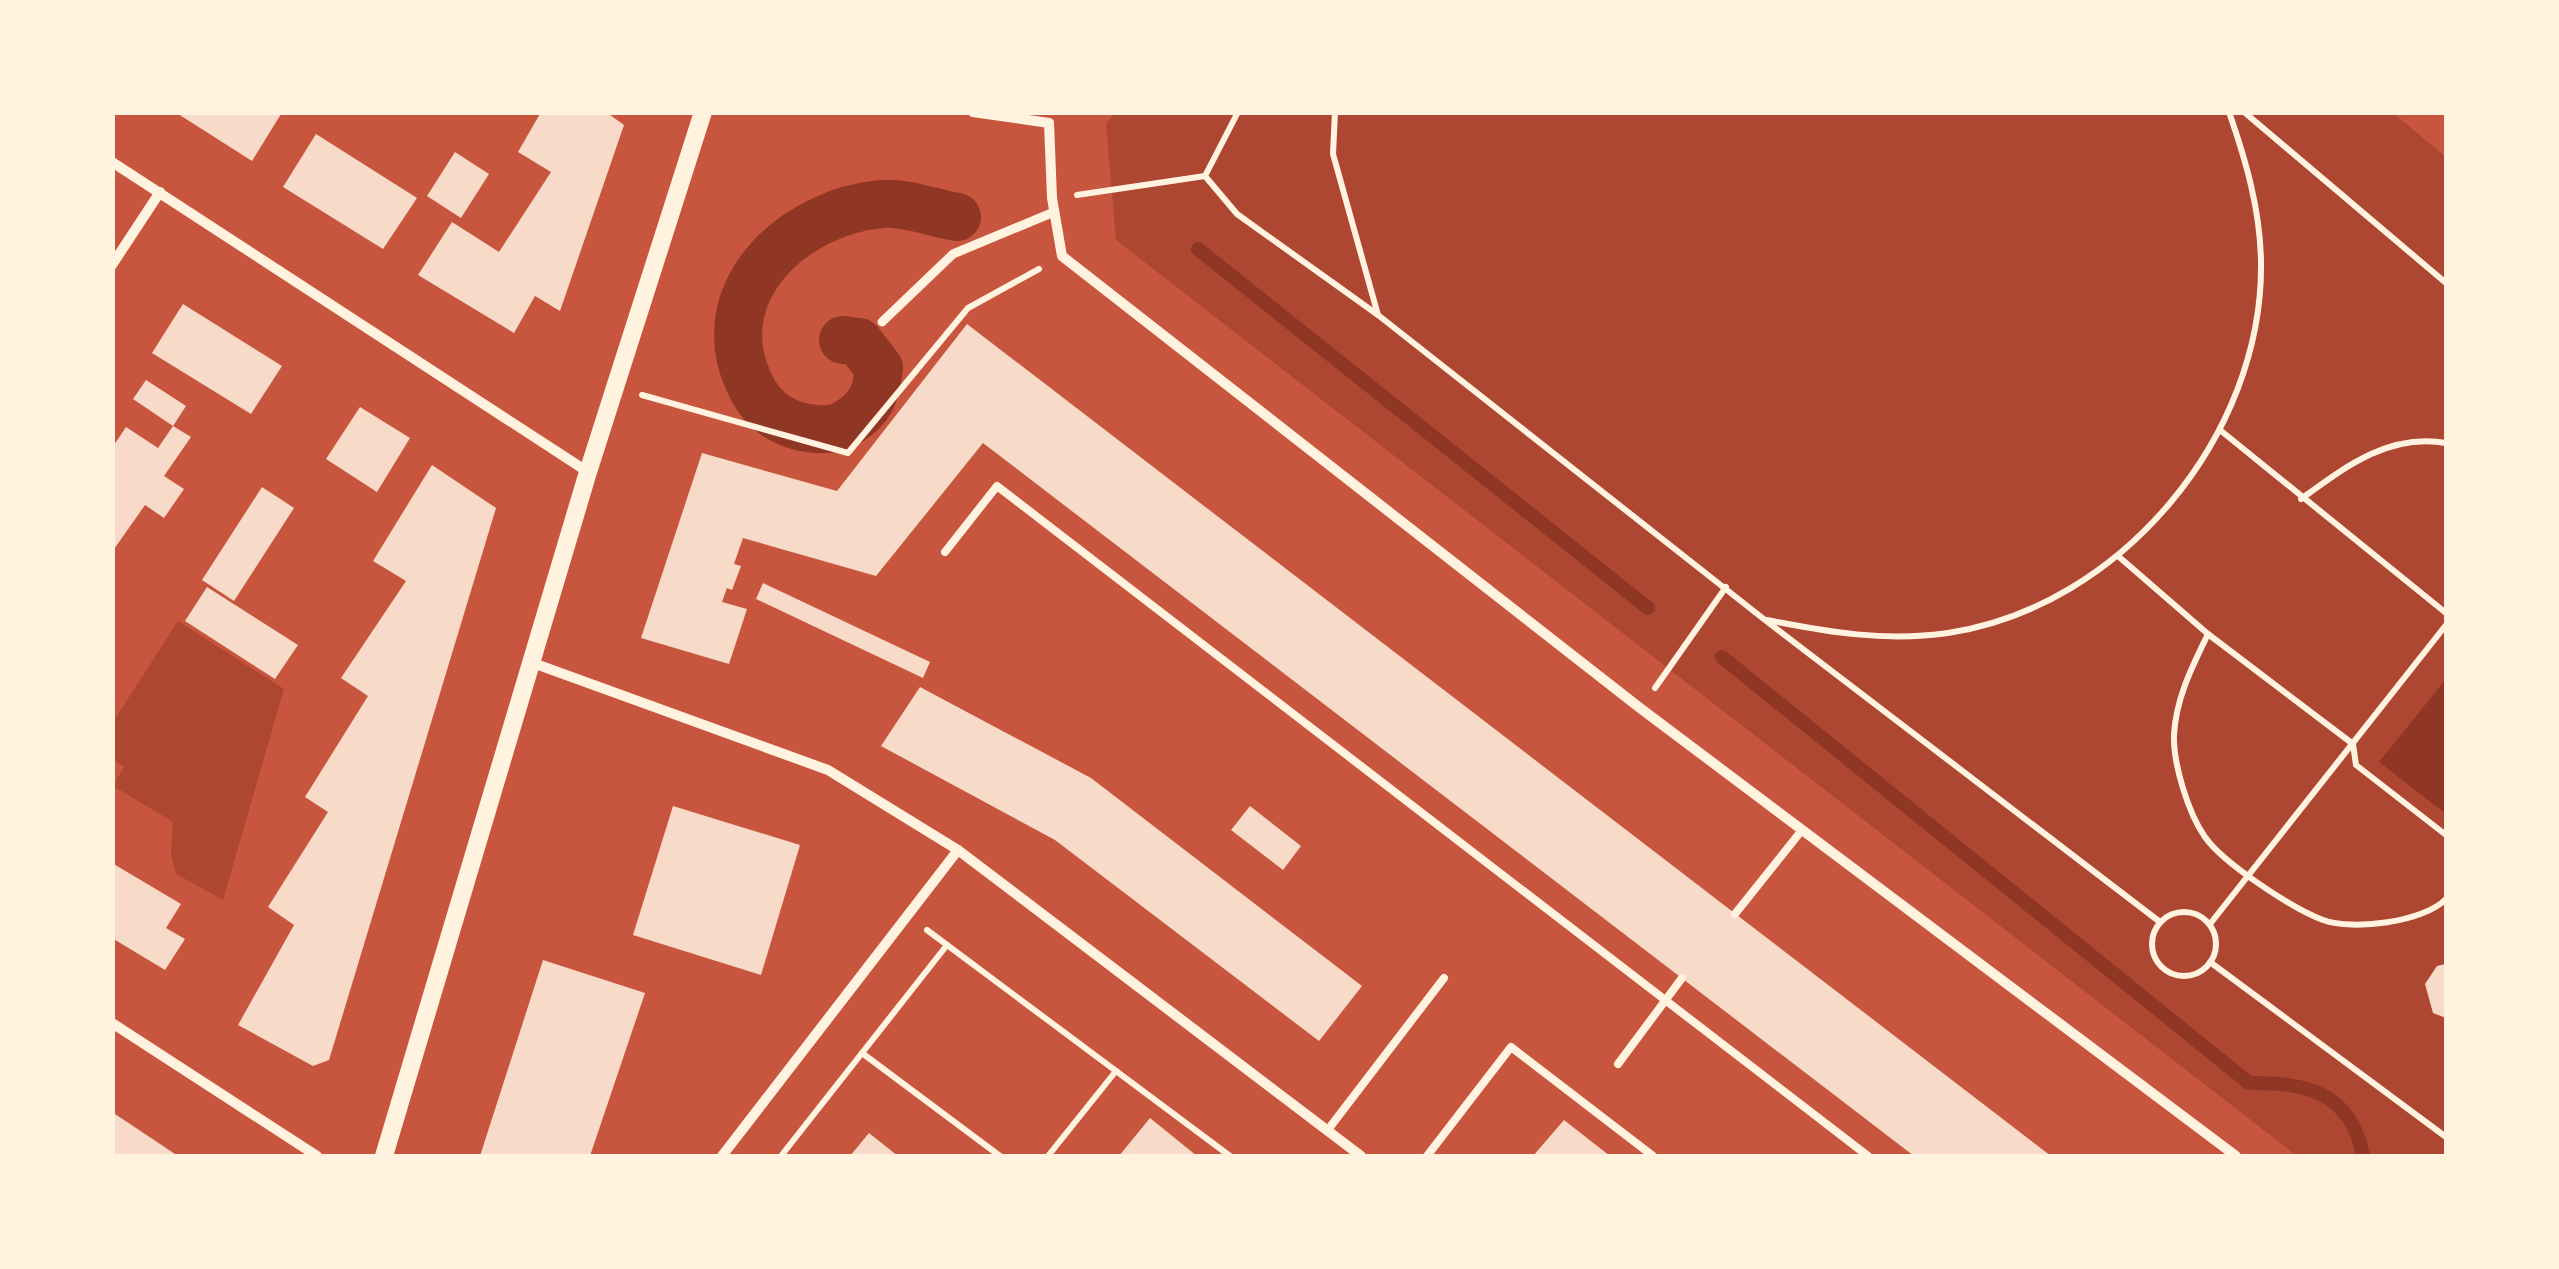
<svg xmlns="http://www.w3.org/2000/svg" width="2559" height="1269" viewBox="0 0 2559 1269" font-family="Jost,sans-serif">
  <rect width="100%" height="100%" fill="#c8553d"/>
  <g fill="#ae4732">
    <path d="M1115,112L2393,113L2446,157V1156H2297L1116,240L1106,124Z"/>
    <path d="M178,621L284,689L223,900L176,874L171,855L173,822L113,786L124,767L113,759V722Z"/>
  </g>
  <path fill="#8f3625" d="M2446,679V814L2379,762Z"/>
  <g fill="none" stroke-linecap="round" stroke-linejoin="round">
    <g stroke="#8f3625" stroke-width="14">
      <path d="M1198,249L1648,608"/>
      <path d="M1722,657L2249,1083C2306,1082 2351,1092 2363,1156"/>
    </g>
    <path stroke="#8f3625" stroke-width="48" d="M843,340L859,342L879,368C876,396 870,409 847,423C834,431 816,430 802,427C775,420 759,406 748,380C708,289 796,211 882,204C905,202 934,213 957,217"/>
  </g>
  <g fill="#f7dbc8">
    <path d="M175,112H279L281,114L252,161Z"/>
    <path d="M541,112H606L624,125L560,311L535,296L514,333L418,275L452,222L499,252L551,172L518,152Z"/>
    <path d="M316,134L417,198L383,249L283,187Z"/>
    <path d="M455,152L489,174L461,218L427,196Z"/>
    <path d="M183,304L282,366L251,414L152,353Z"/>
    <path d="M967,324L2051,1156H1914L983,443L876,576L743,538L734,564L741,566L732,590L727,588L722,602L747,609L729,664L641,638L702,453L837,491Z"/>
    <path d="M146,380L186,406L173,426L133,399Z"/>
    <path d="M360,407L410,438L377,492L326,459Z"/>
    <path d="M173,426L191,437L164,476L184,489L164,518L145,505L112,552V448L126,427L158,448Z"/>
    <path d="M432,465L496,508L329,1060L313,1066L238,1025L294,925L268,907L328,812L305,797L368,696L341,678L406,581L373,561Z"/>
    <path d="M262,487L294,508L234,601L202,580Z"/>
    <path d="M763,583L930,662L923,678L756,599Z"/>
    <path d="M207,587L298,645L275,679L185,621Z"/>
    <path d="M920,687L1091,778L1362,986L1319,1041L1055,840L881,746Z"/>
    <path d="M673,806L800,845L761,975L633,935Z"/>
    <path d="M1250,806L1301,846L1283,870L1231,830Z"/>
    <path d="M112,863L181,904L166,928L185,939L165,970L112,938Z"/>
    <path d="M543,960L645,993L590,1156H480Z"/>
    <path d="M2446,964V1018L2433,1013L2425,984L2437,966Z"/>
    <path d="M112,1112L178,1156H112Z"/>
    <path d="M1150,1118L1197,1156H1119Z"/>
    <path d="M1564,1120L1610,1156H1533Z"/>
    <path d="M869,1133L898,1156H850Z"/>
  </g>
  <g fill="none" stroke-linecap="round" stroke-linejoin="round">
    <g stroke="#fff3e0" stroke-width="6">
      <path d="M1238,112L1205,176L1237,214L1378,315L1765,620L2160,922"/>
      <path d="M1335,112L1333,154L1378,315"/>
      <path d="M2244,112L2446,283"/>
      <path d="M1077,195L1205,176"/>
      <path d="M642,395L848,453L968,308L1039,269"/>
      <path d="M2220,430L2446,613"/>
      <path d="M2301,499C2345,467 2389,433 2446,443"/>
      <path d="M2118,556L2208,634L2353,744L2356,765L2446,835"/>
      <path d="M1767,620C1828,632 1885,642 1948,633C2121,607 2264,435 2261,261C2260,209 2246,161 2229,112"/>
      <path d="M2208,634C2192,667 2176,698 2174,735C2173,763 2188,813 2205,837C2223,863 2293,909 2323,920C2353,931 2424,922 2446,899"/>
      <path d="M1655,688L1726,587"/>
      <circle cx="2184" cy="944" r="32"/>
      <path d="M2210,924L2446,625"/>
      <path d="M927,930L1230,1156"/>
      <path d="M2210,962L2446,1137"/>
      <path d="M862,1053L1000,1156"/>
      <path d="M781,1156L947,945"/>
      <path d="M1048,1156L1116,1071"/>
    </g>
    <g stroke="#fff3e0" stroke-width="8">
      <path d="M945,552L997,486L1868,1156"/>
      <path d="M1735,914L1802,830"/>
      <path d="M1618,1064L1682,978"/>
      <path d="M1327,1131L1444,978"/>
      <path d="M1427,1156L1511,1047L1653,1156"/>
    </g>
    <path stroke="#fff3e0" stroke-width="9" d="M882,322L953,254L1054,212"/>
    <g stroke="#fff3e0" stroke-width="10">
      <path d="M973,112L1049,123"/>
      <path d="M1049,123L1052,198L1062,256L1640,708L2236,1156"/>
      <path d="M112,162L588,472"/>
      <path d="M112,265L160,192"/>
      <path d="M533,663L828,770L958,850L1361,1156"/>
      <path d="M112,1023L317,1156"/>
      <path d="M722,1156L958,850"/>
    </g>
    <path stroke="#fff3e0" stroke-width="18" d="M384,1156L588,472L703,112"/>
  </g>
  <rect width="2559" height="1269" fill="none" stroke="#fff3e0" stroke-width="230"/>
</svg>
